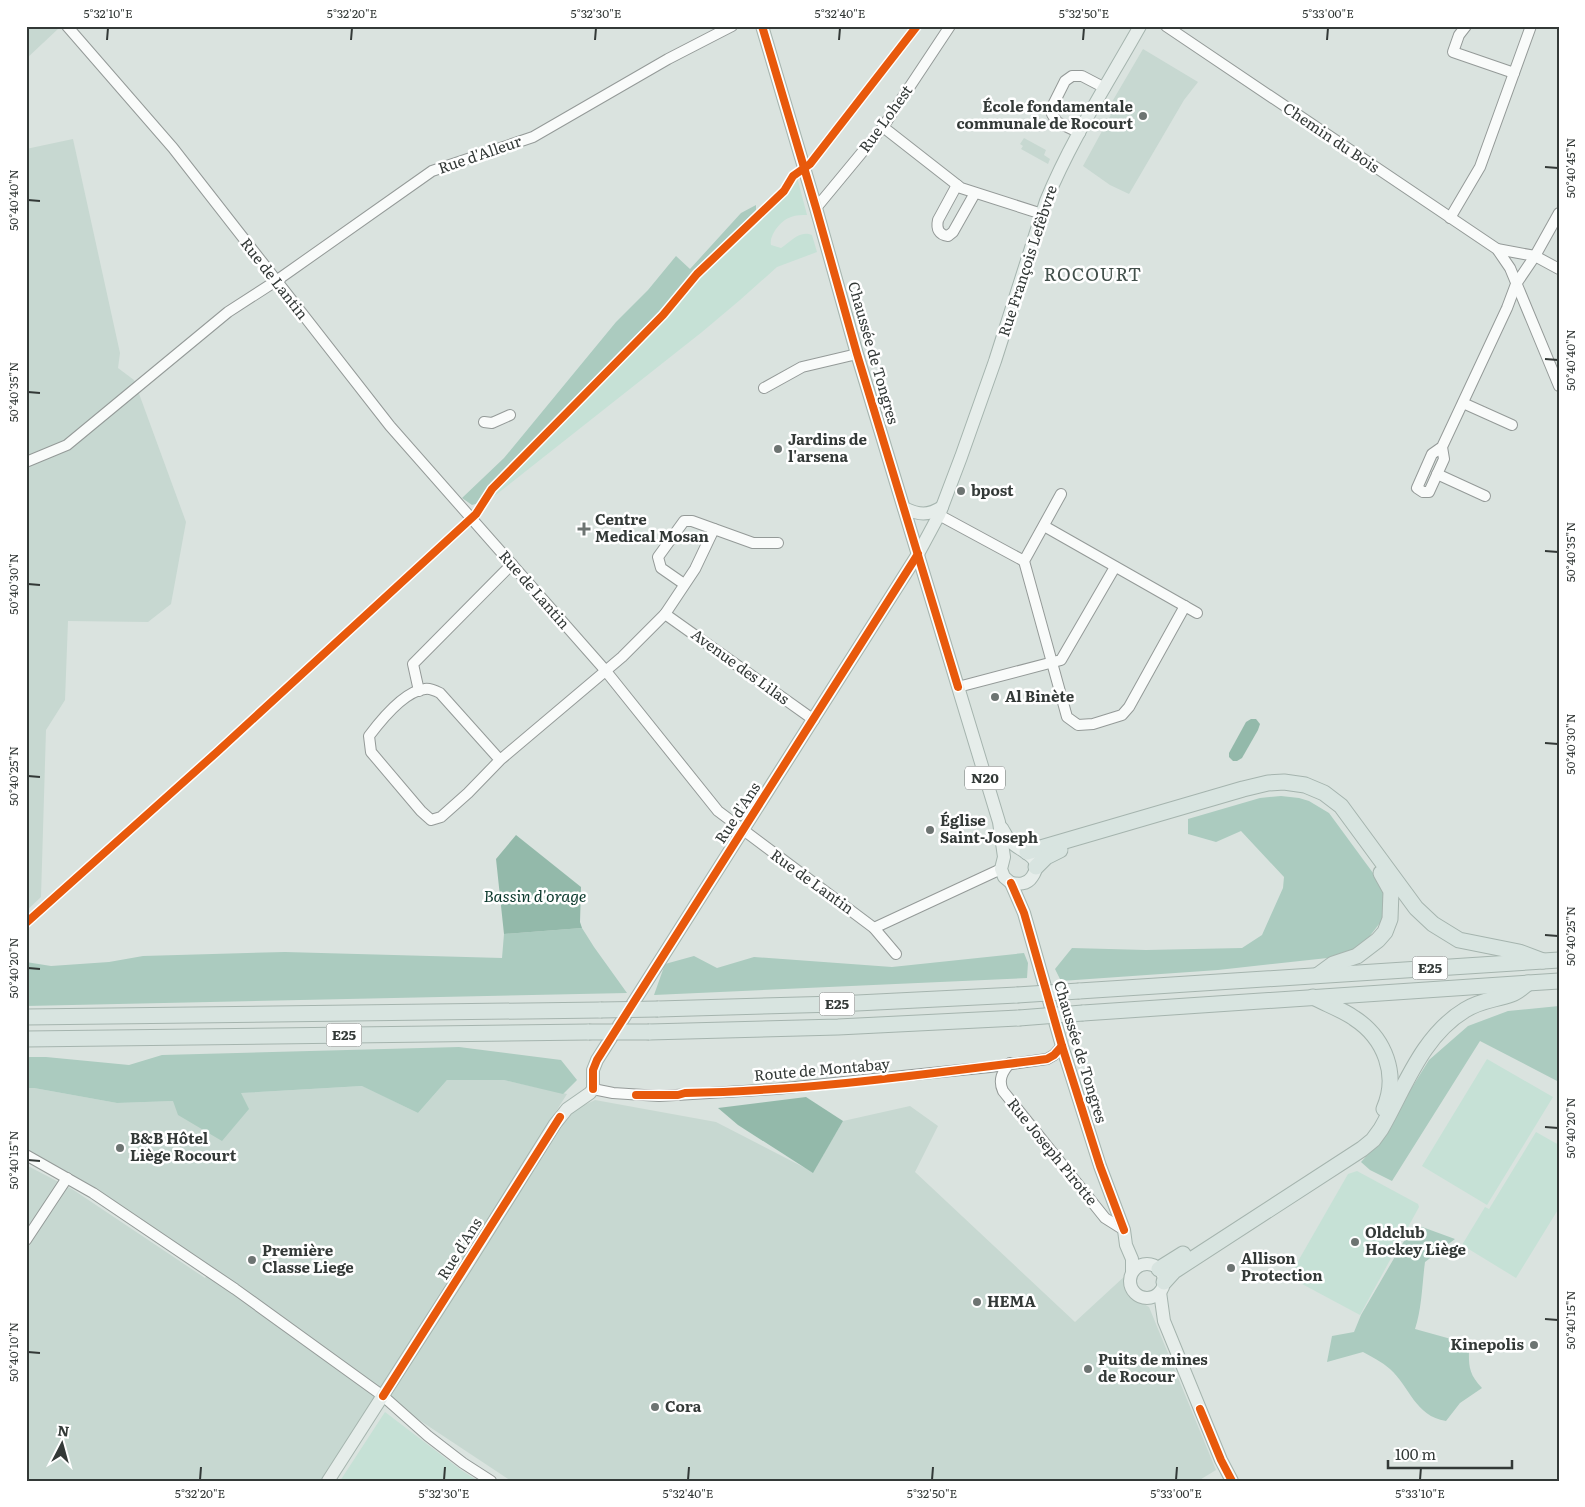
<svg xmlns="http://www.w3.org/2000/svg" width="1585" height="1507" viewBox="0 0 1585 1507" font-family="Literata,serif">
  <rect width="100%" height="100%" fill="#dae3df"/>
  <g fill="#c7d8d1">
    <path d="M26,26H57L59,28L26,59Z"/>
    <path d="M1143,49L1198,82L1184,100L1129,194L1110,185L1083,166L1113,111L1109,107Z"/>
    <path d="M1024,138L1046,150L1044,155L1050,159L1048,164L1021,149L1023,146L1020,144Z"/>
    <path d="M73,139L120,353L118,368L134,380L186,522L171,604L148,622L68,621L65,700L46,730L41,897L26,911V149Z"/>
    <path d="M447,1080H504L567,1094L323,1481H26V1165L72,1189L205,1278L212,1268L26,1154V1088H34L117,1103L173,1101L240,1093L363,1086L418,1113Z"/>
    <path d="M595,1100L716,1122L813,1172L843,1121L910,1106L938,1126L915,1172L1075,1322L1126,1275L1133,1299L1139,1301L1149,1307L1216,1470L1198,1481H511L383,1396L564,1121L578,1108Z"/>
  </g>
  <g fill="#c6e1d6">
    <path d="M797,177L807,215C802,215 796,215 791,217C781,220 769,235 771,245L781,248C792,241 799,230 812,235L817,252L777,267L740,300L702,332L488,501L499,486L669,313L719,257L787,192Z"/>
    <path d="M1487,1059L1553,1097L1487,1205L1422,1166Z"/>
    <path d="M1536,1132L1559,1145V1208L1516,1278L1462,1245L1485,1207L1489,1209Z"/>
    <path d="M1357,1171L1418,1204L1419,1207L1360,1315L1289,1277L1348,1174Z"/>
    <path d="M385,1412L461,1470L478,1481H340Z"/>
  </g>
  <g fill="#abcbbf">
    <path d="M756,205V210L480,498L479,503L472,505L462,498L504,458L616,322L648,290L676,256L690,269L741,213Z"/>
    <path d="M1281,796L1299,798L1309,801L1329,813L1384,888L1383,919L1355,955L1218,970L1061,981L1055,969L1072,948L1146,950L1242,948L1262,935L1283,888L1284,877L1241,831L1216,842L1188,834V819L1260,798Z"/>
    <path d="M582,928L594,947L627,993L26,1006V962L51,966L109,962L143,956L285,952L502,958L504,934Z"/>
    <path d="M1024,953L1028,963L1027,978L654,995L665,964L694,956L717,968L754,957L892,967Z"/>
    <path d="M1559,1006V1082L1480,1041L1392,1181L1370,1170L1361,1162L1388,1132V1126L1429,1060L1468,1026L1508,1011Z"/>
    <path d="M459,1047L561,1060L577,1080L563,1094L504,1080H447L418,1113L362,1086L241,1093L249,1109L222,1141L178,1115L173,1101L117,1103L34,1088H26V1057H46L129,1065L162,1055Z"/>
    <path d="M1414,1224L1455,1239L1425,1262C1422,1284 1422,1308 1415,1329L1469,1344C1469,1364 1467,1372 1482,1388L1460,1403L1446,1421C1415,1416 1410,1387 1390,1369C1382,1362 1372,1357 1363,1352L1327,1362L1332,1336L1354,1332L1361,1315Z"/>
  </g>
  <g fill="#93b9aa">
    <path d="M1251,719H1256L1260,724L1258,730L1242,758L1237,761H1233L1229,757V753L1246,722Z"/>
    <path d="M516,835L581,887L580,922L582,928L504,934L496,859Z"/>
    <path d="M806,1097L843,1121L813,1173L738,1125L718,1108Z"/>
  </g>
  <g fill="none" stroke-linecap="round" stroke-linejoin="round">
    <defs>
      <g id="minor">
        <path d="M67,26L173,148L390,426L605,670L718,811L874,928L896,954"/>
        <path d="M1166,26L1497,249L1510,268L1559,386"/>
        <path d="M1466,26L1459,35L1453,52L1514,73"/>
        <path d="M883,127L961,188L1042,214"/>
        <path d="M1080,133L1057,122L1052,114L1053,105L1065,81L1072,76H1082L1105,88"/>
        <path d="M957,185L938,220C936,229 939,235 948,236L953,232L975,193"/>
        <path d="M816,208L883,127L950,26"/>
        <path d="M1450,218L1480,167L1531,26"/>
        <path d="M1497,249L1535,256L1559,269"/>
        <path d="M764,388L802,367L857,354"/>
        <path d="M1463,403L1512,425"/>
        <path d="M484,422L492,423L510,415"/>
        <path d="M1442,447L1432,454L1417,488L1423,492H1429L1444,459L1442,447L1507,308L1516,284L1535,256L1559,213"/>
        <path d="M26,462L67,445L228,312L276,281L432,171L533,137L668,59L732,26"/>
        <path d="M1437,474L1485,496"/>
        <path d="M1061,494L1024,561L1067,717L1078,725L1093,724L1122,715L1129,707L1185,606"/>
        <path d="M939,515L1024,561"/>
        <path d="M1044,526L1197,613"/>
        <path d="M684,584L661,568L658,557L684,521H692L753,543H778"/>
        <path d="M665,614L814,720"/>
        <path d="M958,687L1061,660L1115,567"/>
        <path d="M419,691L413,664L512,564"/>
        <path d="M500,760L440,693C436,691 430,688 425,689C404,691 381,720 369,736L371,752L421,811L431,820L441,817L468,793L500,760L622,657L665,614L695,569L714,529"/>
        <path d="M874,928L1001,869"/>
        <path d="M1010,1063C1002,1072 998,1080 1003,1091L1105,1218L1124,1230"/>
        <path d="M593,1089L613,1093L659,1096L776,1089L990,1067L1047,1059L1054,1055L1062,1046"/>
        <path d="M26,1155L93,1193L235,1289L383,1396L428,1436L463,1463L491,1481"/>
        <path d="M26,1240L67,1178"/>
      </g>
      <g id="major">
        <path d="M762,26L816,208L857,354L999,822L1004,857L1001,869L1004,877L1011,883L1024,913L1062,1046L1100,1166L1124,1230L1126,1245L1132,1259V1272"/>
        <path d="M904,508C919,515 928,516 942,507"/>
        <path d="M1002,828C1005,833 1007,838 1011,842C1020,852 1046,857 1032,877C1027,885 1018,884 1011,883"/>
        <circle cx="1147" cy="1281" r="17"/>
        <path d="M1160,1292L1164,1321L1221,1460L1232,1481"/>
        <path d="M328,1481L466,1266L555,1124L567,1109L590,1093L593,1089V1070L597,1060L918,554L939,515L961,457L995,361L1046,201C1071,140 1108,83 1140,26"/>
      </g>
      <g id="highway">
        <path d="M1027,852L1243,789L1268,783L1284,782L1305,785L1324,793L1341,806L1416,908L1433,924L1459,940L1519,952L1543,961"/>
        <path d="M1036,867L1046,857L1060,850"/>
        <path d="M1318,975L1333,964L1357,956L1378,940L1385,932L1390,919L1391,891L1381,873"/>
        <path d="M1079,991L1559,960"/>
        <path d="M1313,997C1326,1004 1343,1010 1354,1018C1385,1038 1399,1075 1384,1109"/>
        <path d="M658,1009L837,1004L1017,995"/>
        <path d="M1083,1013L1559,981"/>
        <path d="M26,1017L601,1010"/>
        <path d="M649,1032L838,1027L1019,1018"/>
        <path d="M26,1039L589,1032"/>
        <path d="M1159,1269L1183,1254"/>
        <path d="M1164,1282L1174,1271L1362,1149L1373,1140L1381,1129C1405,1087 1422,1036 1465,1010C1481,1000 1495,1000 1512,994C1518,992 1523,987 1528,983"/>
      </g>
    </defs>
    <use href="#minor" stroke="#949a98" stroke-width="12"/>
    <use href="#major" stroke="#a5b4ae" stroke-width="14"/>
    <use href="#highway" stroke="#a5b4ae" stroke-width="17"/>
    <use href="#minor" stroke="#f9fbfa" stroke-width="10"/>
    <use href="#major" stroke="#e6edea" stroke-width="12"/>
    <use href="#highway" stroke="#d8e4e0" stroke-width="15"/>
    <defs>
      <g id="highway-bridge">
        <path d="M1017,995L1079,991"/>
        <path d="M601,1010L658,1009"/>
        <path d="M1019,1018L1083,1013"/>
        <path d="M589,1032H649"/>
      </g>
    </defs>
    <use href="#highway-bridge" stroke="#a5b4ae" stroke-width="17" stroke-linecap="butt"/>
    <use href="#highway-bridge" stroke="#d8e4e0" stroke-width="15"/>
    <defs>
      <g id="cycleway">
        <path d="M762,26L816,208L857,354L958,687"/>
        <path d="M1011,883L1024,913L1062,1046L1100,1166L1124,1230"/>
        <path d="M26,923L217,752L476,514L492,489L663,315L697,274L784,191L793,176L810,164L917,26"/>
        <path d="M593,1089V1070L597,1060L918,554"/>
        <path d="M636,1095H678L685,1093C806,1091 927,1074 1047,1059L1054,1055L1062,1046"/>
        <path d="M383,1396L560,1117"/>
        <path d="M1200,1409L1221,1460L1232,1481"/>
      </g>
    </defs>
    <use href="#cycleway" stroke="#fff" stroke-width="11"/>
    <use href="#cycleway" stroke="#e8590c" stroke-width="8"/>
  </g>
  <path fill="none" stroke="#333937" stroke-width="2" d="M107,40L108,28M351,40L352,28M595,40L596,28M839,40L840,28M1083,40L1084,28M1327,40L1328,28M1545,167L1558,168M28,200L40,201M1545,359L1558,360M28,392L40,393M1545,551L1558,552M28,584L40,585M1545,743L1558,744M28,776L40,777M1545,935L1558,936M28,968L40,969M1545,1127L1558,1128M28,1160L40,1161M1545,1319L1558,1320M28,1352L40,1353M200,1480L201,1467M444,1480L445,1467M688,1480L689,1467M932,1480L933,1467M1176,1480L1177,1467M1420,1480L1421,1467"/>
  <g fill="#6d7472" stroke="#fff" stroke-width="2">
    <circle cx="1143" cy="116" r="5"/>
    <circle cx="778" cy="449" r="5"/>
    <circle cx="961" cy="491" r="5"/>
    <path d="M581.5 521.5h5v5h5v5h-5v5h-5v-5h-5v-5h5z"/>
    <circle cx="995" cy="697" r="5"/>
    <circle cx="930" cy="830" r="5"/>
    <circle cx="120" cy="1148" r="5"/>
    <circle cx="1355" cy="1242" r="5"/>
    <circle cx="252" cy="1260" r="5"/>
    <circle cx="1231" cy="1268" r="5"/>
    <circle cx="977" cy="1302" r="5"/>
    <circle cx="1534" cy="1345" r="5"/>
    <circle cx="1088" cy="1369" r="5"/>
    <circle cx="655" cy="1407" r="5"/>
  </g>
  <g text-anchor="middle" stroke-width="5" stroke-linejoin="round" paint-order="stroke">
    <g fill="#fff" stroke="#707473" stroke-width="1">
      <rect x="965" y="766.5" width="40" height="23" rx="4"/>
      <rect x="1412.5" y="956.5" width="35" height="23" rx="4"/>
      <rect x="819.5" y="992.5" width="35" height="23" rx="4"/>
      <rect x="326.5" y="1023.5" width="35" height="23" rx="4"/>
    </g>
    <g font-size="14" font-weight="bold" fill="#333937">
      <text x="985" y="783">N20</text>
      <text x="1430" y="973">E25</text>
      <text x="837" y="1009">E25</text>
      <text x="344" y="1040">E25</text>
    </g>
    <g font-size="15" font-weight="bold" fill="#333937" stroke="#fff" text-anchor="start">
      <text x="1133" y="112" text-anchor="end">École fondamentale<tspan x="1133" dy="17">communale de Rocourt</tspan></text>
      <text x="788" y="445">Jardins de<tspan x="788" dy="17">l'arsena</tspan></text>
      <text x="971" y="496">bpost</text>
      <text x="595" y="525">Centre<tspan x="595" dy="17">Medical Mosan</tspan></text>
      <text x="1005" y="702">Al Binète</text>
      <text x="940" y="826">Église<tspan x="940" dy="17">Saint-Joseph</tspan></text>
      <text x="130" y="1144">B&amp;B Hôtel<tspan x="130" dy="17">Liège Rocourt</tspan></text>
      <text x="1365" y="1238">Oldclub<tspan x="1365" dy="17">Hockey Liège</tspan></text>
      <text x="262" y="1256">Première<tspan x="262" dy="17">Classe Liege</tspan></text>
      <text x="1241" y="1264">Allison<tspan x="1241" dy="17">Protection</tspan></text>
      <text x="987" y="1307">HEMA</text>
      <text x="1524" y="1350" text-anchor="end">Kinepolis</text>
      <text x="1098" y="1365">Puits de mines<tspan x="1098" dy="17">de Rocour</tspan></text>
      <text x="665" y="1412">Cora</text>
    </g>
    <g font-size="15" fill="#333937" stroke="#fff">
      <text transform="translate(886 119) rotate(-54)" y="5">Rue Lohest</text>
      <text transform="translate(1331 138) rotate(34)" y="5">Chemin du Bois</text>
      <text transform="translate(480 155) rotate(-19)" y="5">Rue d'Alleur</text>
      <text transform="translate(1028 261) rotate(-72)" y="5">Rue François Lefèbvre</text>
      <text transform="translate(274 279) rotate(52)" y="5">Rue de Lantin</text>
      <text transform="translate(873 353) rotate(74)" y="5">Chaussée de Tongres</text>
      <text transform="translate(534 590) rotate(49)" y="5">Rue de Lantin</text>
      <text transform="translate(740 667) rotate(36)" y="5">Avenue des Lilas</text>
      <text transform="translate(738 813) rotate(-57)" y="5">Rue d'Ans</text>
      <text transform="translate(812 882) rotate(36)" y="5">Rue de Lantin</text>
      <text transform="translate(1080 1052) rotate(73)" y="5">Chaussée de Tongres</text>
      <text transform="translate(822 1070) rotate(-5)" y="5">Route de Montabay</text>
      <text transform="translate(1052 1152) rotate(51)" y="5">Rue Joseph Pirotte</text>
      <text transform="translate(460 1249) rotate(-58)" y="5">Rue d'Ans</text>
    </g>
    <g font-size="16" font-style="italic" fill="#0a382b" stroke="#fff">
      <text x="535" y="902">Bassin d'orage</text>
    </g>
    <g font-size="18" letter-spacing="1" fill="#42504b" stroke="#fff">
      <text x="1093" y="281">ROCOURT</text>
    </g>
  </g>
  <rect width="1585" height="1507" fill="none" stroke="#ffffff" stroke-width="55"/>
  <g transform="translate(62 1444) rotate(6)" stroke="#ffffff" stroke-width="4" paint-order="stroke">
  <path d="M0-4L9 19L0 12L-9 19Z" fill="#333937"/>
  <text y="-8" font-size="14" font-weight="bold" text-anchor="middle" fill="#333937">N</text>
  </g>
  <path d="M1388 1460v8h124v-8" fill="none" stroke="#333937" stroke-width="2.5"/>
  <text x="1395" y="1460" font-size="15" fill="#333937" stroke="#ffffff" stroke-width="4" paint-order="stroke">100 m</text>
  <rect x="28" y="28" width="1530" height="1452" fill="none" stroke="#333937" stroke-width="2"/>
  <g font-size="12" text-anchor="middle" fill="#333937">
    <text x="108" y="18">5°32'10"E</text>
    <text x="352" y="18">5°32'20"E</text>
    <text x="596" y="18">5°32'30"E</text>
    <text x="840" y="18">5°32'40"E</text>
    <text x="1084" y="18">5°32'50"E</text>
    <text x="1328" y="18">5°33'00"E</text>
    <text transform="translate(1571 168) rotate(-90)" y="4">50°40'45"N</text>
    <text transform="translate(14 200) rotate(-90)" y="4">50°40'40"N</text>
    <text transform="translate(1571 360) rotate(-90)" y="4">50°40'40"N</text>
    <text transform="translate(14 392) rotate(-90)" y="4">50°40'35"N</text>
    <text transform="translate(1571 552) rotate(-90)" y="4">50°40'35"N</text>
    <text transform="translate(14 584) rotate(-90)" y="4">50°40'30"N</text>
    <text transform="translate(1571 744) rotate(-90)" y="4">50°40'30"N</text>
    <text transform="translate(14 776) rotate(-90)" y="4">50°40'25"N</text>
    <text transform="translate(1571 936) rotate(-90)" y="4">50°40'25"N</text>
    <text transform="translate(14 968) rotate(-90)" y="4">50°40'20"N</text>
    <text transform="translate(1571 1128) rotate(-90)" y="4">50°40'20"N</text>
    <text transform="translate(14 1160) rotate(-90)" y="4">50°40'15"N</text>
    <text transform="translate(1571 1320) rotate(-90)" y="4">50°40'15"N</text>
    <text transform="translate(14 1352) rotate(-90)" y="4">50°40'10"N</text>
    <text x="200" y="1498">5°32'20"E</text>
    <text x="444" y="1498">5°32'30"E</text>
    <text x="688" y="1498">5°32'40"E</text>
    <text x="932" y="1498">5°32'50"E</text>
    <text x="1176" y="1498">5°33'00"E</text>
    <text x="1420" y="1498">5°33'10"E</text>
  </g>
</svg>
